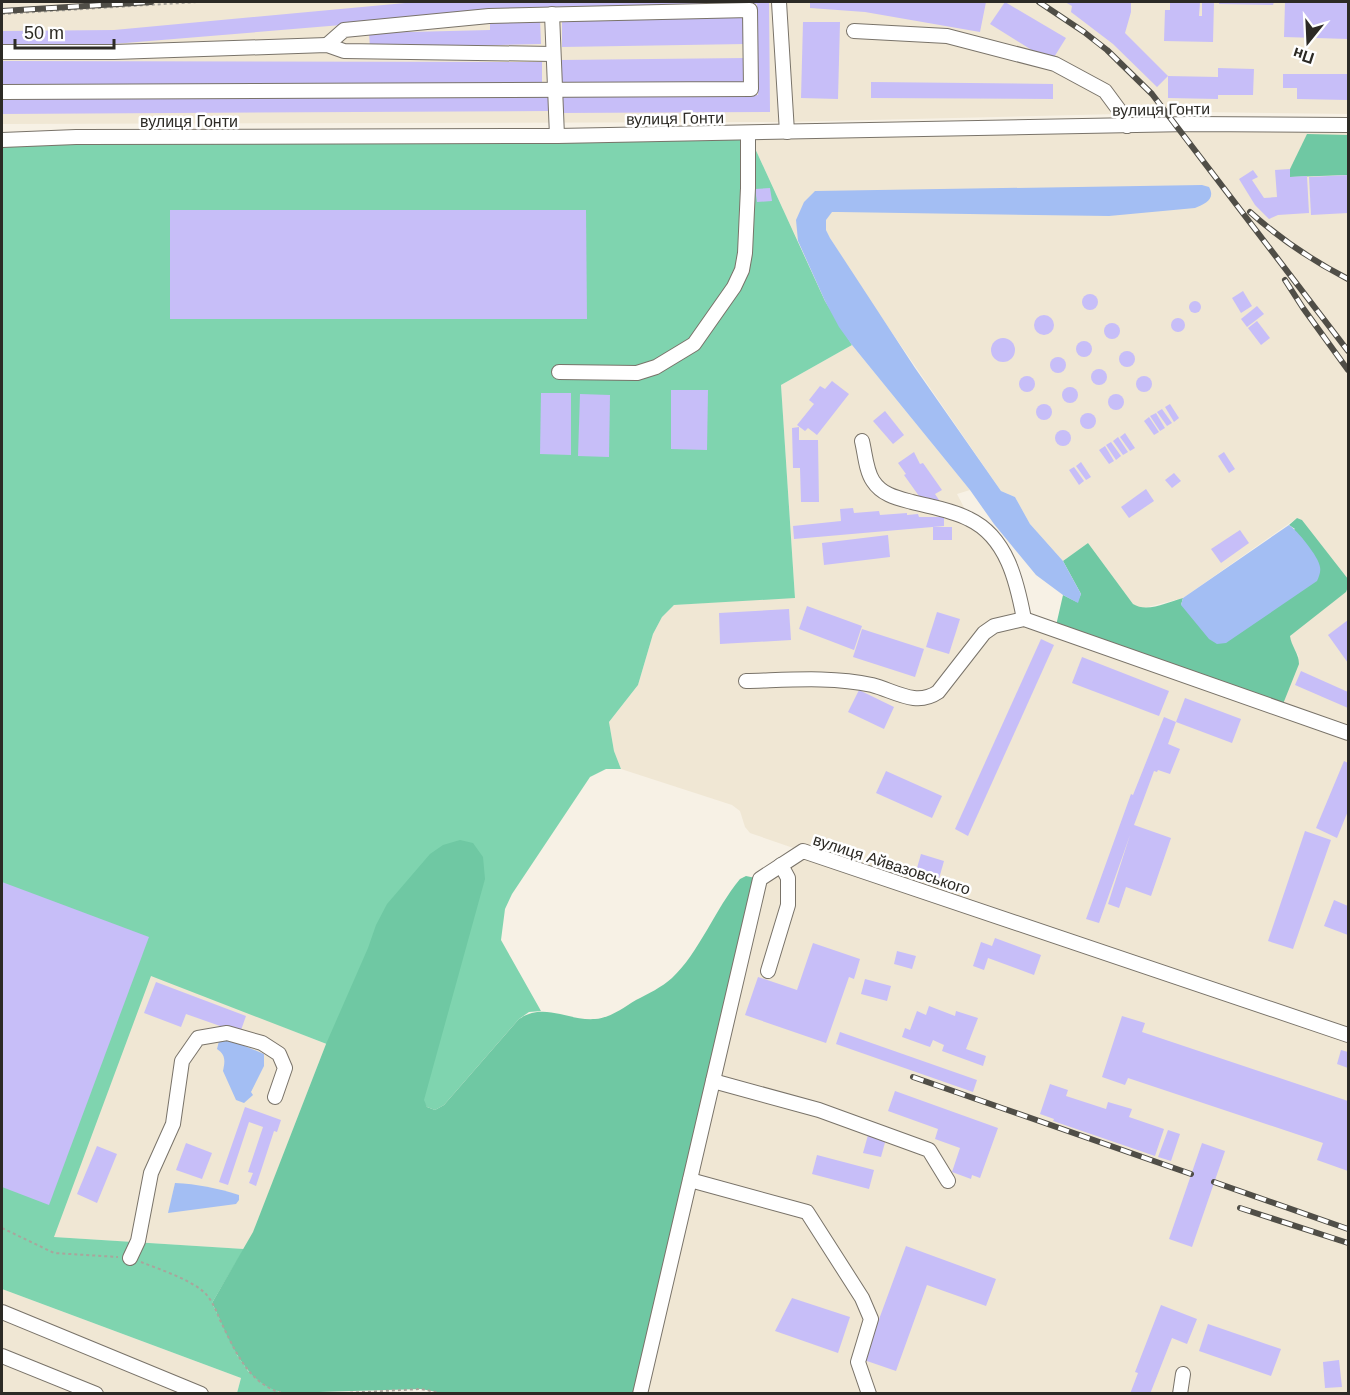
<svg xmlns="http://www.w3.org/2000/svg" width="1350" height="1395" viewBox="0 0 1350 1395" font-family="Arial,sans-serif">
  <rect width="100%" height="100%" fill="#f7f1e5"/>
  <g fill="#f0e7d4">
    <path d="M2,2H1348V114L1199,112L786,122L2,124Z"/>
    <path d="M1348,125V579L1302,520L1297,518L1183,598L1148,607L1138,608L1133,604L1088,543L1063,561L1030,524L1015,497L1001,491L862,289L830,238L826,230L825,220L798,241L783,210L2,203L783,209L748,133Z"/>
    <path d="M852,345L970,490L957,494L970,519L991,535L1025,619L1299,657L1290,641V636L1293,632L1346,592L1348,587V1393H640L760,879L802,851L750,833L745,827L740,811L732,805L621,769L614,751L609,722L638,685L653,634L662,617L674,605L795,597L781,385Z"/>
    <path d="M2,625L281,1026L326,1044L253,1233L244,1249L54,1237L49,1250Z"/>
    <path d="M2,1289L241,1378L237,1393H2Z"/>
  </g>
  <path fill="#7fd4af" d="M748,133L825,301L852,345L781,385L795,598L674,605L662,617L653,634L638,685L609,722L614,751L621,769H606L590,777L512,894L505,909L501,940L541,1011L529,1012L519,1019L444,1105L435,1110L427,1107L423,1101L386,1067L151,976L54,1237L244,1249L212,1303L237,1355L248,1371L279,1392L285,1393H237L241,1378L2,1289V140Z"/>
  <g fill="#6fc8a3">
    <path d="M1307,134L1348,135V175L1290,177V169Z"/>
    <path d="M1297,518L1302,520L1348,579V587L1346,592L1290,636C1291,646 1299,653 1299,664L1281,709L1055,630L1063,595L1077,602L1081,594L1063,561L1088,543L1133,604C1147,613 1168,602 1183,598L1181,605L1295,529L1289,525Z"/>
    <path d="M460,840L473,843L483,857L485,879L424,1100L427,1107L435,1110L444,1105L519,1019C545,1002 567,1021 595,1019C610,1018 623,1008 636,1000C648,994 662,987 672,978C699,953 715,909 740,879L746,876L760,879L640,1393L438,1394L437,1392L421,1389L285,1393C242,1384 229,1337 212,1303L253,1232L326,1044L368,948L376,925L387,904L430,854L443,845Z"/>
  </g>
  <g fill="#a3bef3">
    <path d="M1202,185L1209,187C1216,199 1205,204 1195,208L1109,216L838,212H832L826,220V230L830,238L915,368L1001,491L1015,497L1030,524L1063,561L1081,594L1078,603L1063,595L1036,575L994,524L970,490L852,345L839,327L825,301L798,241L796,220L804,202L815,191Z"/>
    <path d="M1289,525C1297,530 1319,557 1320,567C1321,572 1319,576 1317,581L1226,643L1217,644L1209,639L1181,605L1183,598Z"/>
    <path d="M226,1038L264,1054V1066L251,1092L253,1095L244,1103L236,1100L223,1071C225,1061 226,1055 217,1049L219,1041Z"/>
    <path d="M175,1183C197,1184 217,1188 239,1195V1200L236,1204L168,1213Z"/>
  </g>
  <g fill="#c7bef8">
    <path d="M416,2H769L770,112L559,113L560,97L758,95L757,4L535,9L113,44L2,46V31L114,30Z"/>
    <path d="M810,2H986L980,32L865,12L810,8Z"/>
    <path d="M1005,2L1066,38L1051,62L990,24Z"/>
    <path d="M1065,2H1131V12L1125,33L1168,76L1157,87L1113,44L1071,12L1072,6Z"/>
    <path d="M1170,2H1200L1199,16H1202V2H1214L1213,42L1164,41L1165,10H1170Z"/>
    <path d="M1219,2H1274L1273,5L1219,4Z"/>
    <path d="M1285,2H1348V39L1284,37Z"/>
    <path d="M744,15L745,44L562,47V17Z"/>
    <path d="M540,19L541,44L370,48L369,33L490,30V20Z"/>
    <path d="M803,22H840L838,99L801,98Z"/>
    <path d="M744,58V84L560,85V60Z"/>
    <path d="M2,61L542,62V87H2Z"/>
    <path d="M1218,68L1254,69L1253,95H1218V99L1168,98V76L1218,77Z"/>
    <path d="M1283,74H1348V100L1297,99V88H1283Z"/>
    <path d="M871,82L1053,84V99L871,98Z"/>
    <path d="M548,96V111L2,114V99Z"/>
    <path d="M1290,169V177L1307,176L1309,213L1278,215L1269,219L1255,205L1239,179L1253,170L1258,177L1252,180L1264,198L1277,197L1275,170Z"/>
    <path d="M1348,175V213L1311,215L1309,177Z"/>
    <path d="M770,188L772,201L757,202L755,189Z"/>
    <path d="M170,210H586L587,319H170Z"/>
    <path d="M1243,291L1252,306L1241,313L1232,298Z"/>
    <circle cx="1090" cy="302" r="8"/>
    <circle cx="1195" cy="307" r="6"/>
    <path d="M1257,306L1264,314L1247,327L1241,319Z"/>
    <circle cx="1044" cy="325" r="10"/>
    <circle cx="1178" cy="325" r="7"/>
    <path d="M1257,321L1270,338L1261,345L1248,328Z"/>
    <circle cx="1112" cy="331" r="8"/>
    <circle cx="1003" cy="350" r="12"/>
    <circle cx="1084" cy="349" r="8"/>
    <circle cx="1127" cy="359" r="8"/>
    <circle cx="1058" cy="365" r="8"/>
    <circle cx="1099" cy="377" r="8"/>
    <circle cx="1027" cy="384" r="8"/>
    <circle cx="1144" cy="384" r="8"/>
    <path d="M832,381L849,394L817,435L808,428L805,431L797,425L814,404L809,400L820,386L825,389Z"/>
    <circle cx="1070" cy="395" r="8"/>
    <path d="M671,390H708L707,450L671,449Z"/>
    <path d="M541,393H571V455L540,454Z"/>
    <circle cx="1116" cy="402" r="8"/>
    <path d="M580,394L610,395L609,457L578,456Z"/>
    <circle cx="1044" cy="412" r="8"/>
    <path d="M1170,404L1179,418L1174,422L1165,407Z"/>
    <path d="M1162,409L1172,423L1167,426L1157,412Z"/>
    <path d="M885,411L904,435L893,444L873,421Z"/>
    <circle cx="1088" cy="421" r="8"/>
    <path d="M1156,413L1165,428L1160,431L1150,416Z"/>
    <path d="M1149,417L1159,432L1154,435L1144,421Z"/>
    <path d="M799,427V440H818L819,502H801L800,468H793L792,428Z"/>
    <circle cx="1063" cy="438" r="8"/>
    <path d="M1125,433L1135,448L1130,451L1120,437Z"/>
    <path d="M1118,437L1128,452L1123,455L1113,441Z"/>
    <path d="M1111,442L1121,456L1116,460L1106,445Z"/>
    <path d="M1105,446L1114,461L1109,464L1099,450Z"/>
    <path d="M914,452L920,464L923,463L942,490L935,494L939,500L932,505L924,503L904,475L906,474L898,463Z"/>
    <path d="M1224,452L1235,469L1229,473L1218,456Z"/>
    <path d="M1081,462L1091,477L1086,480L1076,466Z"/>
    <path d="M1074,467L1084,481L1079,485L1069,470Z"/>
    <path d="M1174,473L1181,481L1172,488L1165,480Z"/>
    <path d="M1146,489L1154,501L1129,518L1121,507Z"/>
    <path d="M853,508L854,513L879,511L880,515L907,513V515L918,514L919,517H944V526L794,539L793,526L841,521L840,509Z"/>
    <rect x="933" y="527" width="19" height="13"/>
    <path d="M1240,530L1249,543L1221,563L1211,549Z"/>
    <path d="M888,535L890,557L824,565L822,543Z"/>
    <path d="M807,606L862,626L854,650L799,629Z"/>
    <path d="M789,609L791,640L720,644L719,613Z"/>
    <path d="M937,612L960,619L949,654L926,647Z"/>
    <path d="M1348,620V663L1328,635Z"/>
    <path d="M862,629L924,649L915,677L853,657Z"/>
    <path d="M1041,639L1054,645L968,836L955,829Z"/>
    <path d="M1082,657L1169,691L1159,716L1072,683Z"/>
    <path d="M1301,671L1348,692V708L1295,685Z"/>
    <path d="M859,690L894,707L884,729L848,712Z"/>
    <path d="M1185,698L1241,719L1232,743L1176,722L1168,744L1180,749L1170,774L1158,770L1157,772L1154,771L1134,825L1171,838L1151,896L1126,887L1119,908L1108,904L1130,835L1099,923L1086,919L1131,794L1133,795L1164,717L1176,722Z"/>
    <path d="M1344,761L1348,763V811L1337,838L1316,828Z"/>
    <path d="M886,771L942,796L932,818L876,793Z"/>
    <path d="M1305,831L1331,840L1293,949L1268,941Z"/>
    <path d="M921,854L944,861L938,882L915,875Z"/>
    <path d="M2,882L149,937L49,1205L2,1187Z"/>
    <path d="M1334,900L1348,906V935L1324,926Z"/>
    <path d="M995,938L1041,955L1034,975L988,958L984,970L973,966L981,942L992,946Z"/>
    <path d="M813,943L860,959L854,979L849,977L826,1043L745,1015L758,977L797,990Z"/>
    <path d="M897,951L916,956L912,969L894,964Z"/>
    <path d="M865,979L891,986L887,1001L861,994Z"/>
    <path d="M156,982L246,1016L240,1033L186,1014L181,1027L144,1013Z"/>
    <path d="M929,1006L955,1016L956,1011L978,1018L966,1049L986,1056L983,1066L942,1051L944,1045L933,1040L930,1047L902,1037L905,1028L910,1030L917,1011L926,1015Z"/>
    <path d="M1122,1016L1145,1023L1142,1032L1348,1101V1171L1317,1160L1323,1143L1128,1078L1125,1085L1102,1077Z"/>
    <path d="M840,1032L977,1080L973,1092L836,1044Z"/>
    <path d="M1341,1050L1348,1052V1068L1337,1064Z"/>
    <path d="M1050,1084L1068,1090L1066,1096L1106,1109L1108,1102L1132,1109L1129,1117L1164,1129L1155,1156L1053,1121L1054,1119L1040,1114Z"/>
    <path d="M895,1091L998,1128L980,1178L972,1175L971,1179L952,1172L960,1148L935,1139L938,1129L888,1111Z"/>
    <path d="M245,1107L281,1120L277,1132L274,1131L256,1186L249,1183L253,1173L248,1172L263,1127L249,1122L228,1185L219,1182Z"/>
    <path d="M1168,1130L1180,1134L1171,1161L1158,1157Z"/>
    <path d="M868,1135L886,1139L881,1157L863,1153Z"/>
    <path d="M186,1143L212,1153L202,1179L176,1170Z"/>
    <path d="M1202,1143L1225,1151L1192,1247L1169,1239Z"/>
    <path d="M97,1146L117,1154L97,1203L77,1194Z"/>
    <path d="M817,1155L874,1170L869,1189L812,1174Z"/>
    <path d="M906,1246L996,1279L986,1306L927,1285L896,1371L864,1360Z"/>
    <path d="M792,1298L850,1317L838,1353L775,1331Z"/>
    <path d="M1161,1305L1197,1319L1187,1344L1172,1338L1150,1394H1130L1138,1373L1135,1372Z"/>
    <path d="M1208,1324L1281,1349L1271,1376L1199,1351Z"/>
    <path d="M1339,1360L1342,1387L1325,1388L1323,1362Z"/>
  </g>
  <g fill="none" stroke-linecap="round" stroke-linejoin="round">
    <defs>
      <g id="minor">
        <path d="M779,2L787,132"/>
        <path d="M552,14L557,136"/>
        <path d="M854,31L947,36L1055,64L1105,91L1122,114L1127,126"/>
        <path d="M2,52H114L327,45L344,51L553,54"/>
        <path d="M2,92L751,89L750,10L489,16L344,30L327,45"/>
        <path d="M2,140L76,137L557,136L1189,124L1348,125"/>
        <path d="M559,372L637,373L656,367L694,344L734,287L742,270L745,253L748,188V133"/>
        <path d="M862,441C865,453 866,471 873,481C882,495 897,498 912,502C931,507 952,510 969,519C1007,537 1017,582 1024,619"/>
        <path d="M746,681C788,680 831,676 872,685C895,691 916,707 938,692L984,633L994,626L1024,619L1348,733"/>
        <path d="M768,971L788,905V878L781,865"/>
        <path d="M713,1081L819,1110L929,1150L948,1181"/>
        <path d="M690,1180L807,1212L862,1298L871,1319L858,1362L869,1394"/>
        <path d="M130,1258L138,1241L151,1173L173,1124L182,1061L198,1038L227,1033L262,1043L279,1054L285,1068L275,1097"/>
        <path d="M2,1312L201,1394"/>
        <path d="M2,1356L96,1394"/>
        <path d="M640,1394L760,879L803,851L1348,1035"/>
        <path d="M1180,1394L1183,1374"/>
      </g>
    </defs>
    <use href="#minor" stroke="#797369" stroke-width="16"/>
    <g stroke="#a9a59c" stroke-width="2" stroke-dasharray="3 3" stroke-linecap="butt">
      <path d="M2,14L197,2"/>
      <path d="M2,1228L54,1253L118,1257"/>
      <path d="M141,1262C161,1270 187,1278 204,1292C212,1300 216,1310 220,1320C235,1350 248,1385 285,1394"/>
      <path d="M326,1394L421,1389L446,1394"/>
    </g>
    <use href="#minor" stroke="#fff" stroke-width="14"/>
    <defs>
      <g id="rail">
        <path d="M1039,2L1084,32L1107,50L1152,94L1348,351"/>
        <path d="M2,11L151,2"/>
        <path d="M1250,212C1279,238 1313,261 1348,279"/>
        <path d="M1285,280L1303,308L1348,370"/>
        <path d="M913,1077L1191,1174"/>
        <path d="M1214,1182L1348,1229"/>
        <path d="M1240,1208L1348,1243"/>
      </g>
    </defs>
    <use href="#rail" stroke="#504e47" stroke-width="6"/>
    <use href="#rail" stroke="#fff" stroke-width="4" stroke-dasharray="11" stroke-linecap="butt"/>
  </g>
  <g text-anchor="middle" stroke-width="5" stroke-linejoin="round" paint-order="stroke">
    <g font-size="16" fill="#2c2a25" stroke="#fff">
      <text transform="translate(1161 109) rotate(-1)" y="6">вулиця Гонти</text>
      <text transform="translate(675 118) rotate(-1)" y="6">вулиця Гонти</text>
      <text x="189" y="127">вулиця Гонти</text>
      <text transform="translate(892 864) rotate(18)" y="6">вулиця Айвазовського</text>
    </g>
  </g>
  <rect width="1350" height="1395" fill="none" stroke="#2c2a25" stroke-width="6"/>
  <g transform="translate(1308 42) rotate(198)" stroke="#ffffff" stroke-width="4.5" paint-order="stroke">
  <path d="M0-4.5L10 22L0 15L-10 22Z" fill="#2c2a25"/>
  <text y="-9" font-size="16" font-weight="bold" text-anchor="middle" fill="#2c2a25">Пн</text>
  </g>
  <path d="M15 39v9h99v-9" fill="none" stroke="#2c2a25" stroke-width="3"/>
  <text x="24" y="39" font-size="18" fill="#2c2a25" stroke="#ffffff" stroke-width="4.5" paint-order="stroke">50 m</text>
</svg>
